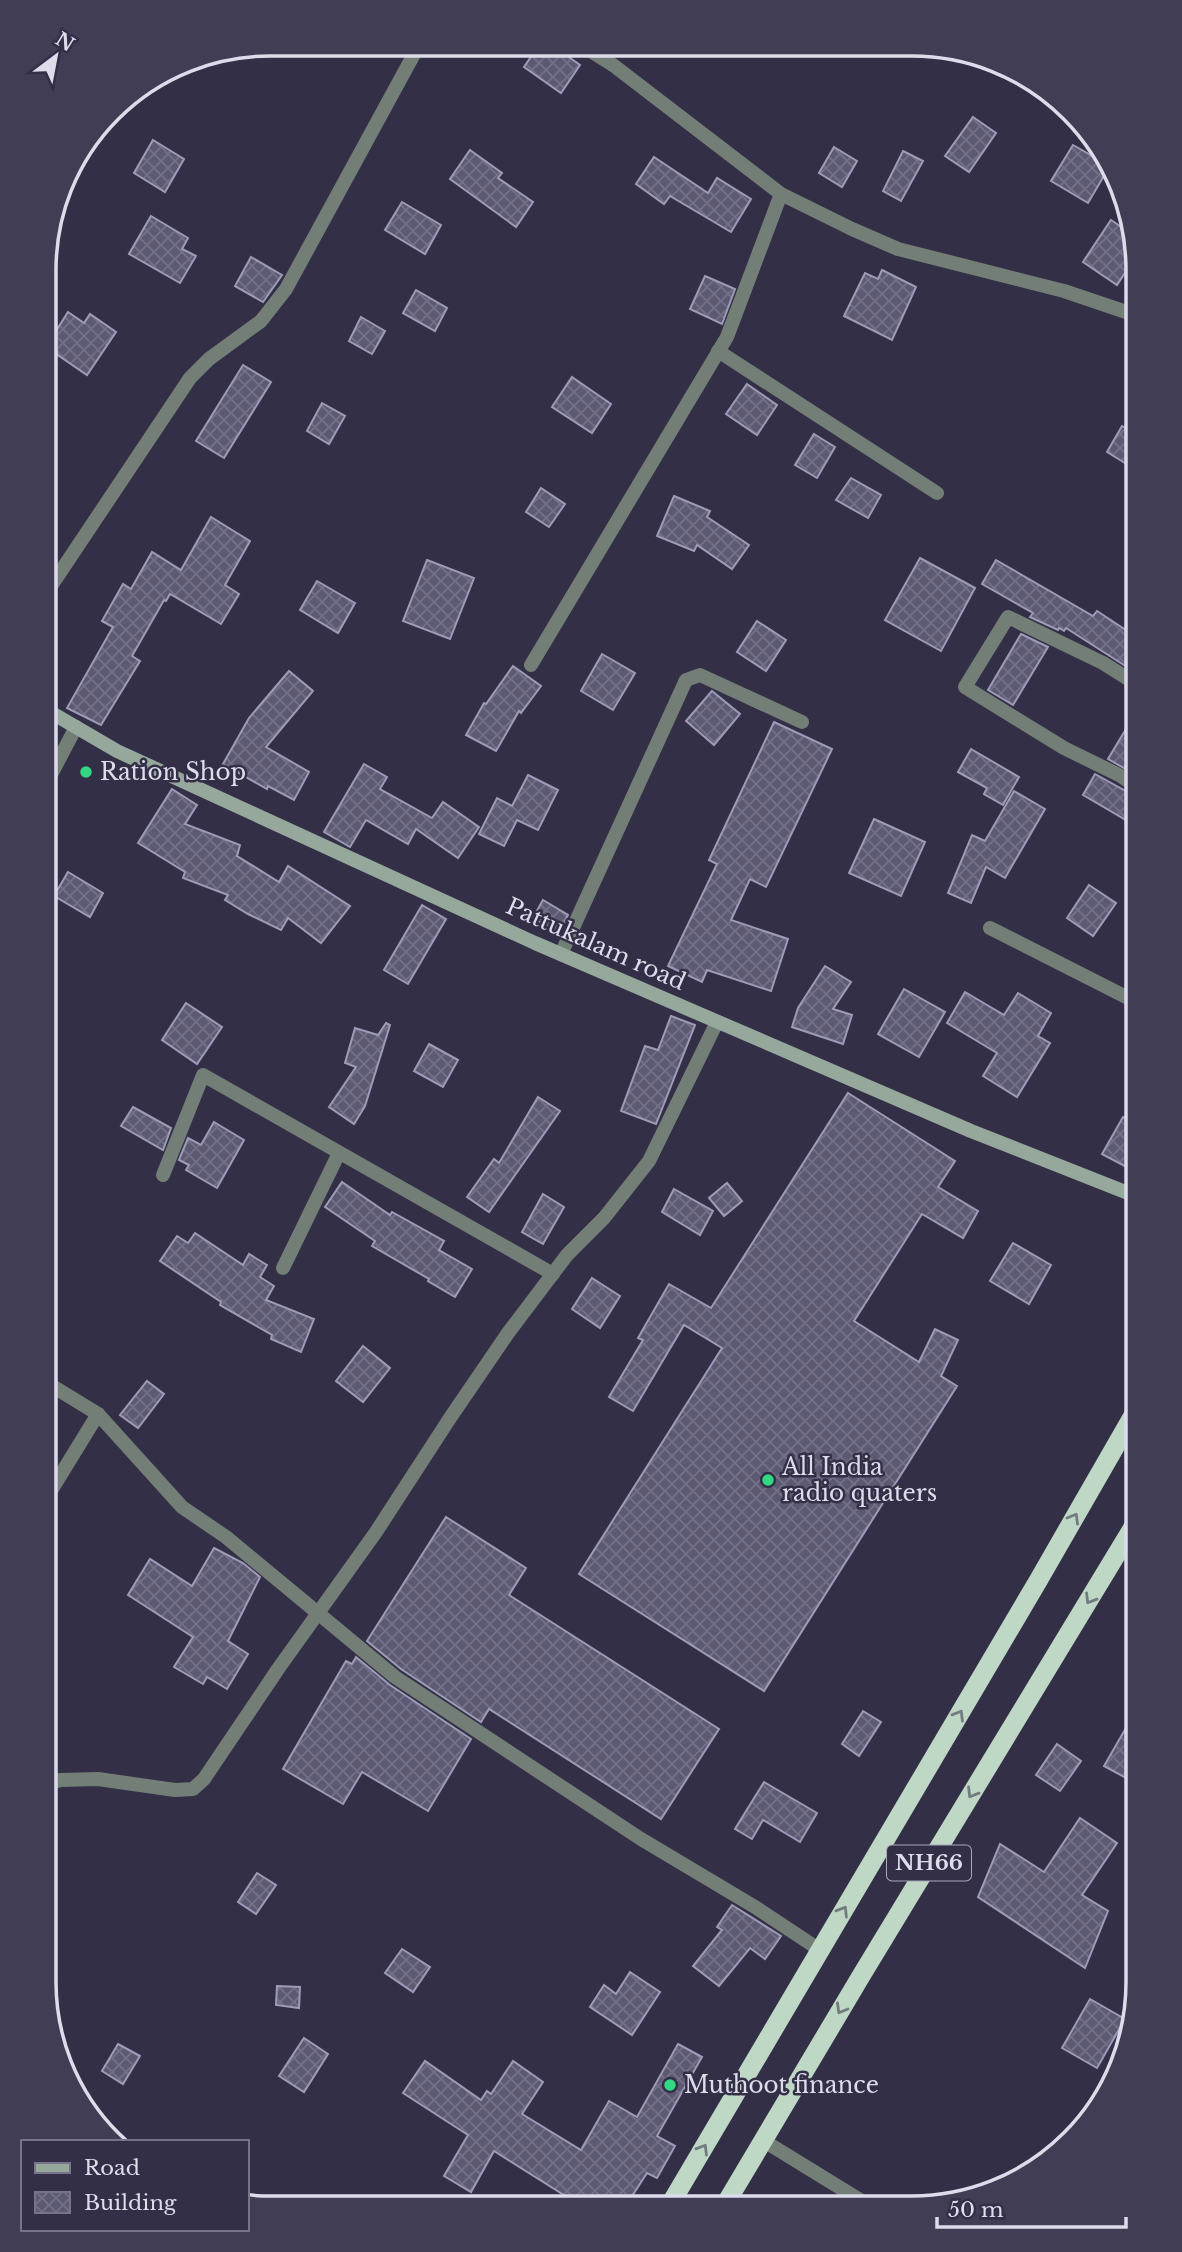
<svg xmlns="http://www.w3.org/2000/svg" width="1182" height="2252" viewBox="0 0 1182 2252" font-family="'Libre Baskerville',serif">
  <defs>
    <pattern id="building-cross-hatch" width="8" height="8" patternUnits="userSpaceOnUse" patternTransform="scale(1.75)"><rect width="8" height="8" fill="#5c5973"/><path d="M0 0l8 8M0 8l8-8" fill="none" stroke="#737087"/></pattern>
  </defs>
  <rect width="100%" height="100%" fill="#332f47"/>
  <g fill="url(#building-cross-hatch)" stroke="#9e9bb8" stroke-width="2">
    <path d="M539,45L553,46L580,65L561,93L524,67Z"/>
    <path d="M973,117L996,133L969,172L945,156Z"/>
    <path d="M153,140L184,159L165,192L134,173Z"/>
    <path d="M1073,145L1103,162L1108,169L1088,203L1051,181Z"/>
    <path d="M834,147L857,161L842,187L819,173Z"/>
    <path d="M470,150L502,173L498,178L533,202L516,227L450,179Z"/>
    <path d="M903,151L923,161L901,201L883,191Z"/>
    <path d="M654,157L708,193L717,178L751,199L731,232L670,196L664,204L636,184Z"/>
    <path d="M402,202L441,225L425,254L385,230Z"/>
    <path d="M151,216L188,238L182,249L196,256L180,283L129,254Z"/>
    <path d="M1111,220L1132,234L1136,256L1117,285L1083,262Z"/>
    <path d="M251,257L282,275L263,302L235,286Z"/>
    <path d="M882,270L916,287L892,340L844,316L865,273L878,279Z"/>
    <path d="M705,276L735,289L722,324L690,309Z"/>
    <path d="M416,290L447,308L435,331L403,313Z"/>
    <path d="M68,312L84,323L90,314L116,332L87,375L46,347Z"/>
    <path d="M361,317L385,331L372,354L349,341Z"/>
    <path d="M243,365L271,382L224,458L196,441Z"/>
    <path d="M572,377L611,404L592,433L552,407Z"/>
    <path d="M747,384L777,405L757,435L726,414Z"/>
    <path d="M322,403L345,416L329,444L307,431Z"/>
    <path d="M1122,426L1138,435V471L1107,452Z"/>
    <path d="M814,434L835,447L817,478L795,465Z"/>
    <path d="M851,478L881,495L868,518L836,500Z"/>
    <path d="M541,488L565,504L549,527L526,512Z"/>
    <path d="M674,496L710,511L707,517L749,545L732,569L697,545L694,551L657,536Z"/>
    <path d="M211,517L250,541L225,585L239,594L221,624L170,594L166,601L164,600L132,656L140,661L101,725L67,708L113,627L102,621L123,584L131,589L152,552L181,570Z"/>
    <path d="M920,558L975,588L941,651L885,620Z"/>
    <path d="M427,560L474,578L450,639L403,621Z"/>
    <path d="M996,560L1093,616L1097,611L1138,638V674L1066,628L1064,631L1059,628L1058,630L1030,617L1033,613L982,584Z"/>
    <path d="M317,581L355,603L338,633L300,610Z"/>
    <path d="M757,621L786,640L766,671L737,652Z"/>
    <path d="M1021,634L1048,647L1013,705L988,690Z"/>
    <path d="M602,654L635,673L613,710L581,691Z"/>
    <path d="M513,666L541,686L521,713L519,711L496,751L466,735L484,703L486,704Z"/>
    <path d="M289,671L313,691L266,747L309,772L294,800L268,786L267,789L223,764L249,718Z"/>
    <path d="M712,691L740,714L714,745L686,721Z"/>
    <path d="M1138,709V776L1108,759Z"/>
    <path d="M774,722L832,749L766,887L750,879L731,920L788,939L771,991L707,970L702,982L668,966L717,864L709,860Z"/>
    <path d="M971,749L1019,777L1003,805L984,794L987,788L958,772Z"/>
    <path d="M364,764L387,777L380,789L432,818L443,802L479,827L458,858L416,829L408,844L366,820L350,847L324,832Z"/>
    <path d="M1095,774L1138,798L1126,820L1083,795Z"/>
    <path d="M528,775L558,790L538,830L517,820L504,846L479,834L497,798L512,806Z"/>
    <path d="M172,789L197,805L185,824L240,845L237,856L279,882L288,866L350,906L321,943L288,918L281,930L248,914L225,900L228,895L183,878L185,872L138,843Z"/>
    <path d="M1014,791L1045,809L1005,878L986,867L971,903L948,893L972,835L985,841Z"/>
    <path d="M874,819L925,842L901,896L849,873Z"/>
    <path d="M68,872L103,893L90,917L54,896Z"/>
    <path d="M1089,885L1116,903L1093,936L1067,918Z"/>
    <path d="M543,900L568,915L559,934L533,918Z"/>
    <path d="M422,905L446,919L408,984L384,970Z"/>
    <path d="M825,966L851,982L833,1009L852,1015L843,1044L792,1027L798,1008Z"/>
    <path d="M904,989L945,1012L919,1057L878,1034Z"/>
    <path d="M965,992L1004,1015L1018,993L1051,1013L1038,1036L1050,1043L1017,1097L983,1076L997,1053L947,1023Z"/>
    <path d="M186,1003L222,1027L197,1064L162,1040Z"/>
    <path d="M671,1016L695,1025L656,1124L621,1111L645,1046L658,1050Z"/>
    <path d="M386,1023L390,1025L365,1106L354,1124L329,1107L356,1067L345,1063L355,1028L378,1035Z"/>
    <path d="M429,1044L458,1060L443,1087L414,1071Z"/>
    <path d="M848,1093L955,1161L938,1187L978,1211L963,1238L922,1214L854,1321L919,1362L935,1329L958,1340L941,1376L957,1386L764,1691L579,1574L722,1348L684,1325L633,1411L609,1397L643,1340L638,1338L669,1284L711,1308Z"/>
    <path d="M538,1097L560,1111L489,1212L467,1197L494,1159L499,1163Z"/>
    <path d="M133,1107L171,1128L163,1150L121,1126Z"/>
    <path d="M1123,1117L1138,1125V1158L1132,1170L1102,1154Z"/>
    <path d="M214,1122L244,1140L217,1188L186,1170L189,1165L179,1160L188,1138L201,1145Z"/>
    <path d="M342,1182L390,1215L392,1212L444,1241L439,1250L472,1269L455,1297L428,1281L429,1279L372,1246L375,1241L325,1207Z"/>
    <path d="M727,1183L742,1201L724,1216L709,1198Z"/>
    <path d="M674,1189L713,1211L700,1235L662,1212Z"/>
    <path d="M543,1194L564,1207L543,1244L522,1232Z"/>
    <path d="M195,1233L243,1265L249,1254L267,1265L260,1277L274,1286L266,1300L314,1319L301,1352L271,1339L272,1335L220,1305L221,1302L160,1261L177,1236L188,1243Z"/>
    <path d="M1013,1243L1051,1265L1029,1304L990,1281Z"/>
    <path d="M592,1278L620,1296L600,1328L572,1309Z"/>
    <path d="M363,1346L390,1368L363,1402L336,1381Z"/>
    <path d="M147,1381L164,1394L138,1428L120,1415Z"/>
    <path d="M446,1517L526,1568L509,1595L719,1729L661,1819L489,1709L481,1722L401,1669L367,1641Z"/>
    <path d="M214,1548L243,1563L260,1577L228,1641L248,1654L227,1689L207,1677L203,1684L174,1667L193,1637L128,1595L150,1559L192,1586Z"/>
    <path d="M356,1657L390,1685L471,1739L428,1811L362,1772L343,1804L283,1769L346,1661L352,1664Z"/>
    <path d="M1138,1707V1757L1126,1778L1104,1766Z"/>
    <path d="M863,1711L881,1722L859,1756L842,1744Z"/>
    <path d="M1057,1744L1081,1761L1060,1791L1036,1775Z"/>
    <path d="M764,1782L817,1813L800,1842L763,1820L752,1839L735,1829Z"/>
    <path d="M1080,1818L1117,1843L1082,1895L1108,1911L1085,1968L978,1897L1000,1844L1044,1872Z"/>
    <path d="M257,1873L276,1885L256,1914L238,1902Z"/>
    <path d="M732,1905L781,1936L765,1959L750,1948L719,1986L693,1966L722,1930L717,1927Z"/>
    <path d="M402,1949L430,1967L413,1992L385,1973Z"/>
    <path d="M630,1972L660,1992L632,2035L590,2007L604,1985L616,1994Z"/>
    <path d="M277,1986L300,1987L299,2008L276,2005Z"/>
    <path d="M1090,1999L1125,2019L1097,2068L1062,2048Z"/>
    <path d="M304,2038L328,2054L304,2092L279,2076Z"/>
    <path d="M118,2044L140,2056L123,2084L102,2071Z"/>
    <path d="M678,2044L702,2057L657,2136L675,2146L657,2178L647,2173L625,2207H583L494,2151L471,2192L444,2176L468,2135L403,2093L425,2061L481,2100L487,2091L491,2094L513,2061L543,2082L522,2114L581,2150L609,2101L637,2117Z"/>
  </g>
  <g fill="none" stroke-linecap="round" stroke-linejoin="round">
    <g stroke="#727e76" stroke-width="14">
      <path d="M583,46L613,65L781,194L852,229L898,249L1064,291L1138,316"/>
      <path d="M718,351L937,493"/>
      <path d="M45,595L190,378L209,359L261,321L286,289L419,45"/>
      <path d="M531,665L727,337L781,194"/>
      <path d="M45,786L76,727"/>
      <path d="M1138,788L1121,776L1064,748L965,687L1008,617L1103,663L1138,685"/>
      <path d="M990,928L1138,1003"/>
      <path d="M561,954L686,680L700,675L802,722"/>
      <path d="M163,1175L203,1075L553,1274"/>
      <path d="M283,1268L339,1153"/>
      <path d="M44,1381L98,1414"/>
      <path d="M44,1502L98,1414L182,1507L226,1537L395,1677L641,1839L755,1907L820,1950"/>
      <path d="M44,1785L60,1780L98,1779L175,1790L193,1789L204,1779L278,1669L376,1532L450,1418L508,1333L567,1255L604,1218L649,1161L717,1022"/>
      <path d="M764,2141L873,2208"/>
    </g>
    <path stroke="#96a89b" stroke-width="14" d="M45,709L117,751L535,943L971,1131L1138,1197"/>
    <g stroke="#bed8c5" stroke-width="19">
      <path d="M668,2208L1038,1581L1138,1407"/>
      <path d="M723,2208L861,1976L1138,1519"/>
    </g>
  </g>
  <defs><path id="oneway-chevron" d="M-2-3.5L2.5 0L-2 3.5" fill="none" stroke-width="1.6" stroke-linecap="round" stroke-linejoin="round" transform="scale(1.75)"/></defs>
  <g stroke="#727b80">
    <use href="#oneway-chevron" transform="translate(1074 1518) rotate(-60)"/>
    <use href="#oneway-chevron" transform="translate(1090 1599) rotate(121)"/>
    <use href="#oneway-chevron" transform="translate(959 1715) rotate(-59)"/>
    <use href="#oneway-chevron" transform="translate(972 1793) rotate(121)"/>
    <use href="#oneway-chevron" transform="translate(843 1911) rotate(-59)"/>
    <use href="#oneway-chevron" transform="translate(841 2009) rotate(120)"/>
    <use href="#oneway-chevron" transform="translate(703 2149) rotate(-59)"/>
  </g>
  <g fill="#32d882" stroke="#332f47" stroke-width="2.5">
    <circle cx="86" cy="772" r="7"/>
    <circle cx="768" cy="1480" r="7"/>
    <circle cx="670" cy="2085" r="7"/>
  </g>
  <g text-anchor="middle" stroke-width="5" stroke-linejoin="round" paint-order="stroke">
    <rect fill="#332f47" stroke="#aaa8ba" stroke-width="2" x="887" y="1845.5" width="84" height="35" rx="5"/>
    <g font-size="21" font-weight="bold" fill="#dddceb">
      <text x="929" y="1870">NH66</text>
    </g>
    <g font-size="23" fill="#dddceb" stroke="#332f47" text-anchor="start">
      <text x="100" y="780">Ration Shop</text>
      <text x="782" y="1475">All India<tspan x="782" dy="26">radio quaters</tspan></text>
      <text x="684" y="2093">Muthoot finance</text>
    </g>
    <g font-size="23" fill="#dddceb" stroke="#332f47">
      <text transform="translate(596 944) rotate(24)" y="8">Pattukalam road</text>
    </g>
  </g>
  <path d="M0 0H1182V2252H0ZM270 56H912A214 214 0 0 1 1126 270V1982A214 214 0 0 1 912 2196H270A214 214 0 0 1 56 1982V270A214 214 0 0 1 270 56Z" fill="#413d54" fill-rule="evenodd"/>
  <path fill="none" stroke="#dddceb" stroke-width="3.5" d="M270 56H912A214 214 0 0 1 1126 270V1982A214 214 0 0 1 912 2196H270A214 214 0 0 1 56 1982V270A214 214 0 0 1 270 56Z"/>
  <rect x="21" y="2140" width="228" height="91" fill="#332f47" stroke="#777489" stroke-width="2"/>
  <rect x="35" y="2163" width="35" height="10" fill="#96a89b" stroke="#777489" stroke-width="2"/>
  <text x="84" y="2175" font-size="21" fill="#dddceb">Road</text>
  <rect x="35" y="2192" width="35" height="21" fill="url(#building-cross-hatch)" stroke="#777489" stroke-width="2"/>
  <text x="84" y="2210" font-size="21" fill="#dddceb">Building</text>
  <g transform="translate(56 56) rotate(32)" stroke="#332f47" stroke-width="5" paint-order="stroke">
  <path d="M0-5L12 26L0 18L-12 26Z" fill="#dddceb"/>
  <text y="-10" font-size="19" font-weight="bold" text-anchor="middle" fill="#dddceb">N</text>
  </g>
  <path d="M937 2217v10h189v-10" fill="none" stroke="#dddceb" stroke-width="3.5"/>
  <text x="948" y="2217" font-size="21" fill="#dddceb" stroke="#332f47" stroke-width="5" paint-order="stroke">50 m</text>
</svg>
